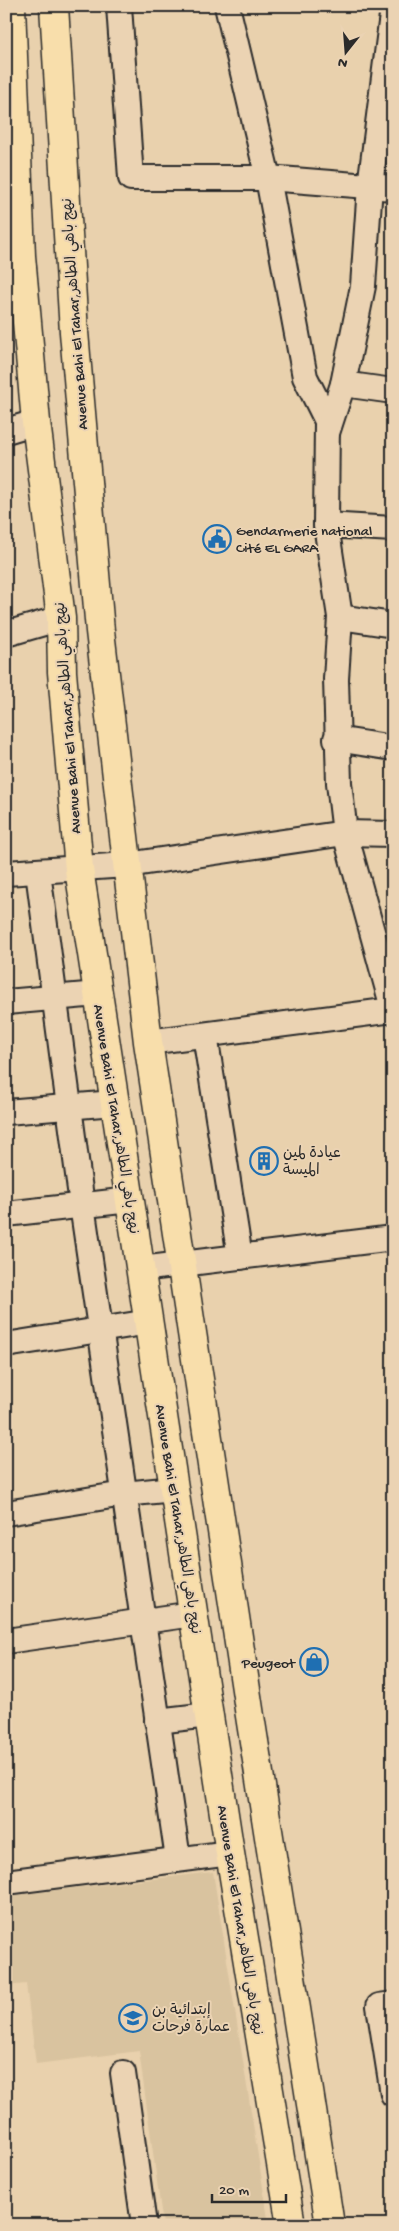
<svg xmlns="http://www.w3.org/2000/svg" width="399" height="2231" viewBox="0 0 399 2231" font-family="'Gochi Hand','Playpen Sans Arabic',sans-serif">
  <rect width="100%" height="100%" fill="#e9d1ad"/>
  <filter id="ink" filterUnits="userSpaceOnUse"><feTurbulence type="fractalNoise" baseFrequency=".02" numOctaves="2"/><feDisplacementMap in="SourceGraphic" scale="10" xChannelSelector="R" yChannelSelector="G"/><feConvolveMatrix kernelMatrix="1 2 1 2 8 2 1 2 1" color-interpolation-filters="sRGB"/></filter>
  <g filter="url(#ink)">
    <path fill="#d9c39f" d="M213,1872L269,2225H163L139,2051L36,2064L26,1984L6,1986V1896Z"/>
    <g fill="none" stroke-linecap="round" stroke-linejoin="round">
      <defs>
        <g id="minor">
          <path d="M119,6L131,178H268L393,188"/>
          <path d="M227,6L268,178L305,377L327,421L326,525L340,617L336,679L339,783L345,833L393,1008"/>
          <path d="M343,384L393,391"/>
          <path d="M6,431L36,422"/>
          <path d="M327,433L343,384L363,286L370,186L393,7"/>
          <path d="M326,525L393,529"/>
          <path d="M340,617L393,625"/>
          <path d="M6,634L61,618"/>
          <path d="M336,739L393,748"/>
          <path d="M38,872L82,1205L178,1859"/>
          <path d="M6,873L127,865L345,833L393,834"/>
          <path d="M6,1002L98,994"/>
          <path d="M205,1035L240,1257"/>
          <path d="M148,1042L393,1010"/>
          <path d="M6,1112L114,1103"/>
          <path d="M6,1214L130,1200"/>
          <path d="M141,1269L393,1238"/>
          <path d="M6,1345L149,1322"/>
          <path d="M6,1513L124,1494L174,1489"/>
          <path d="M6,1641L193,1614"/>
          <path d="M157,1721L209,1715"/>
          <path d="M6,1882L230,1853"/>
          <path d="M393,2004L379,2006L393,2094"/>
          <path d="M123,2073L144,2225"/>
        </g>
        <g id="primary">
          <path d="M11,6L21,256L36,422L61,618L62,672L79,869L230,1853L291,2225"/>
          <path d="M54,6L74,332L100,631L148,1042L250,1716L330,2225"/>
        </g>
      </defs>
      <use href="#minor" stroke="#2b2b2b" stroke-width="28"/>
      <use href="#primary" stroke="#2b2b2b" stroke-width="31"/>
      <use href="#minor" stroke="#ebd3b3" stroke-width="24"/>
      <use href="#primary" stroke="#f8deab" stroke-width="28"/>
    </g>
  </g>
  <defs>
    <symbol id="civic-ring" viewBox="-11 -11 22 22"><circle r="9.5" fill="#ebd3b3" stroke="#1f6fb2" stroke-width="1.5"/><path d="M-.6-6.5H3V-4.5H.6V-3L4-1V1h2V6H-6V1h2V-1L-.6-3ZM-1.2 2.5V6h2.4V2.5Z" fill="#1f6fb2"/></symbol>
    <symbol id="building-ring" viewBox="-11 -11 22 22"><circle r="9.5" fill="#ebd3b3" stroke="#1f6fb2" stroke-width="1.5"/><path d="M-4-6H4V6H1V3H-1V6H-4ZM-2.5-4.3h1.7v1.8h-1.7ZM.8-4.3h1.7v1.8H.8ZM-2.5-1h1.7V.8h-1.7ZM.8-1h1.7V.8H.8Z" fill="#1f6fb2"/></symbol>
    <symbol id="shop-ring" viewBox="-11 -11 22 22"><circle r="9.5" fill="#ebd3b3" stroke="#1f6fb2" stroke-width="1.5"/><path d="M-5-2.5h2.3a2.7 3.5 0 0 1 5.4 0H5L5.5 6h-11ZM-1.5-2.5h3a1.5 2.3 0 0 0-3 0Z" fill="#1f6fb2"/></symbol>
    <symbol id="school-ring" viewBox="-11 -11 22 22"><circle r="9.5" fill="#ebd3b3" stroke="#1f6fb2" stroke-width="1.5"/><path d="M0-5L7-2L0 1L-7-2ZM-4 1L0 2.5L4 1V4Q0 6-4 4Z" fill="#1f6fb2"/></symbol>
  </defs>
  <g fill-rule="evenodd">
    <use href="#civic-ring" x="201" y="523" width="32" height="32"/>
    <use href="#building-ring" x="248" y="1145" width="32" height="32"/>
    <use href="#shop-ring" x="298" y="1646" width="32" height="32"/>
    <use href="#school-ring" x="117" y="2002" width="32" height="32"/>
  </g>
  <g text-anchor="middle" stroke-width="4" stroke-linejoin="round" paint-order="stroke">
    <g font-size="15" fill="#2b2b2b" stroke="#ebd3b3">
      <text transform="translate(74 314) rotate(-94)" y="5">Avenue Bahi El Tahar,نهج باهي الطاهر</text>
      <text transform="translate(67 718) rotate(-94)" y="5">Avenue Bahi El Tahar,نهج باهي الطاهر</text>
      <text transform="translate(117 1119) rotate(81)" y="5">Avenue Bahi El Tahar,نهج باهي الطاهر</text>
      <text transform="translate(179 1519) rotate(81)" y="5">Avenue Bahi El Tahar,نهج باهي الطاهر</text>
      <text transform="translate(241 1920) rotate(81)" y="5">Avenue Bahi El Tahar,نهج باهي الطاهر</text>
    </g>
    <g font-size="15" fill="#2b2b2b" stroke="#ebd3b3" text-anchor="start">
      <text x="236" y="535">Gendarmerie national<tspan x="236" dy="17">Cité EL GARA</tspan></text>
      <text x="283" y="1157">عيادة لمين<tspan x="283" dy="17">الميسة</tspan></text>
      <text x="295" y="1667" text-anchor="end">Peugeot</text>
      <text x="152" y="2014">إبتدائية بن<tspan x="152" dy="17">عمارة فرحات</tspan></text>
    </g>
  </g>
  <rect width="399" height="2231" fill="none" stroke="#ebd3b3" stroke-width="25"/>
  <rect x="12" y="12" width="374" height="2206" fill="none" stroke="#2b2b2b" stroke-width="2" filter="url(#ink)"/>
  <g transform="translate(346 52) rotate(197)" stroke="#ebd3b3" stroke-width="4" paint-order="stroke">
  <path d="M0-4L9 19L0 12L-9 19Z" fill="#2b2b2b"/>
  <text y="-8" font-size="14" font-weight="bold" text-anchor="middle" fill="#2b2b2b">N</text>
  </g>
  <path d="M212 2194v8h74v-8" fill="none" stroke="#2b2b2b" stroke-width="2.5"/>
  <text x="219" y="2194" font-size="15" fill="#2b2b2b" stroke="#ebd3b3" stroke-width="4" paint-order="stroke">20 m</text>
</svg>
